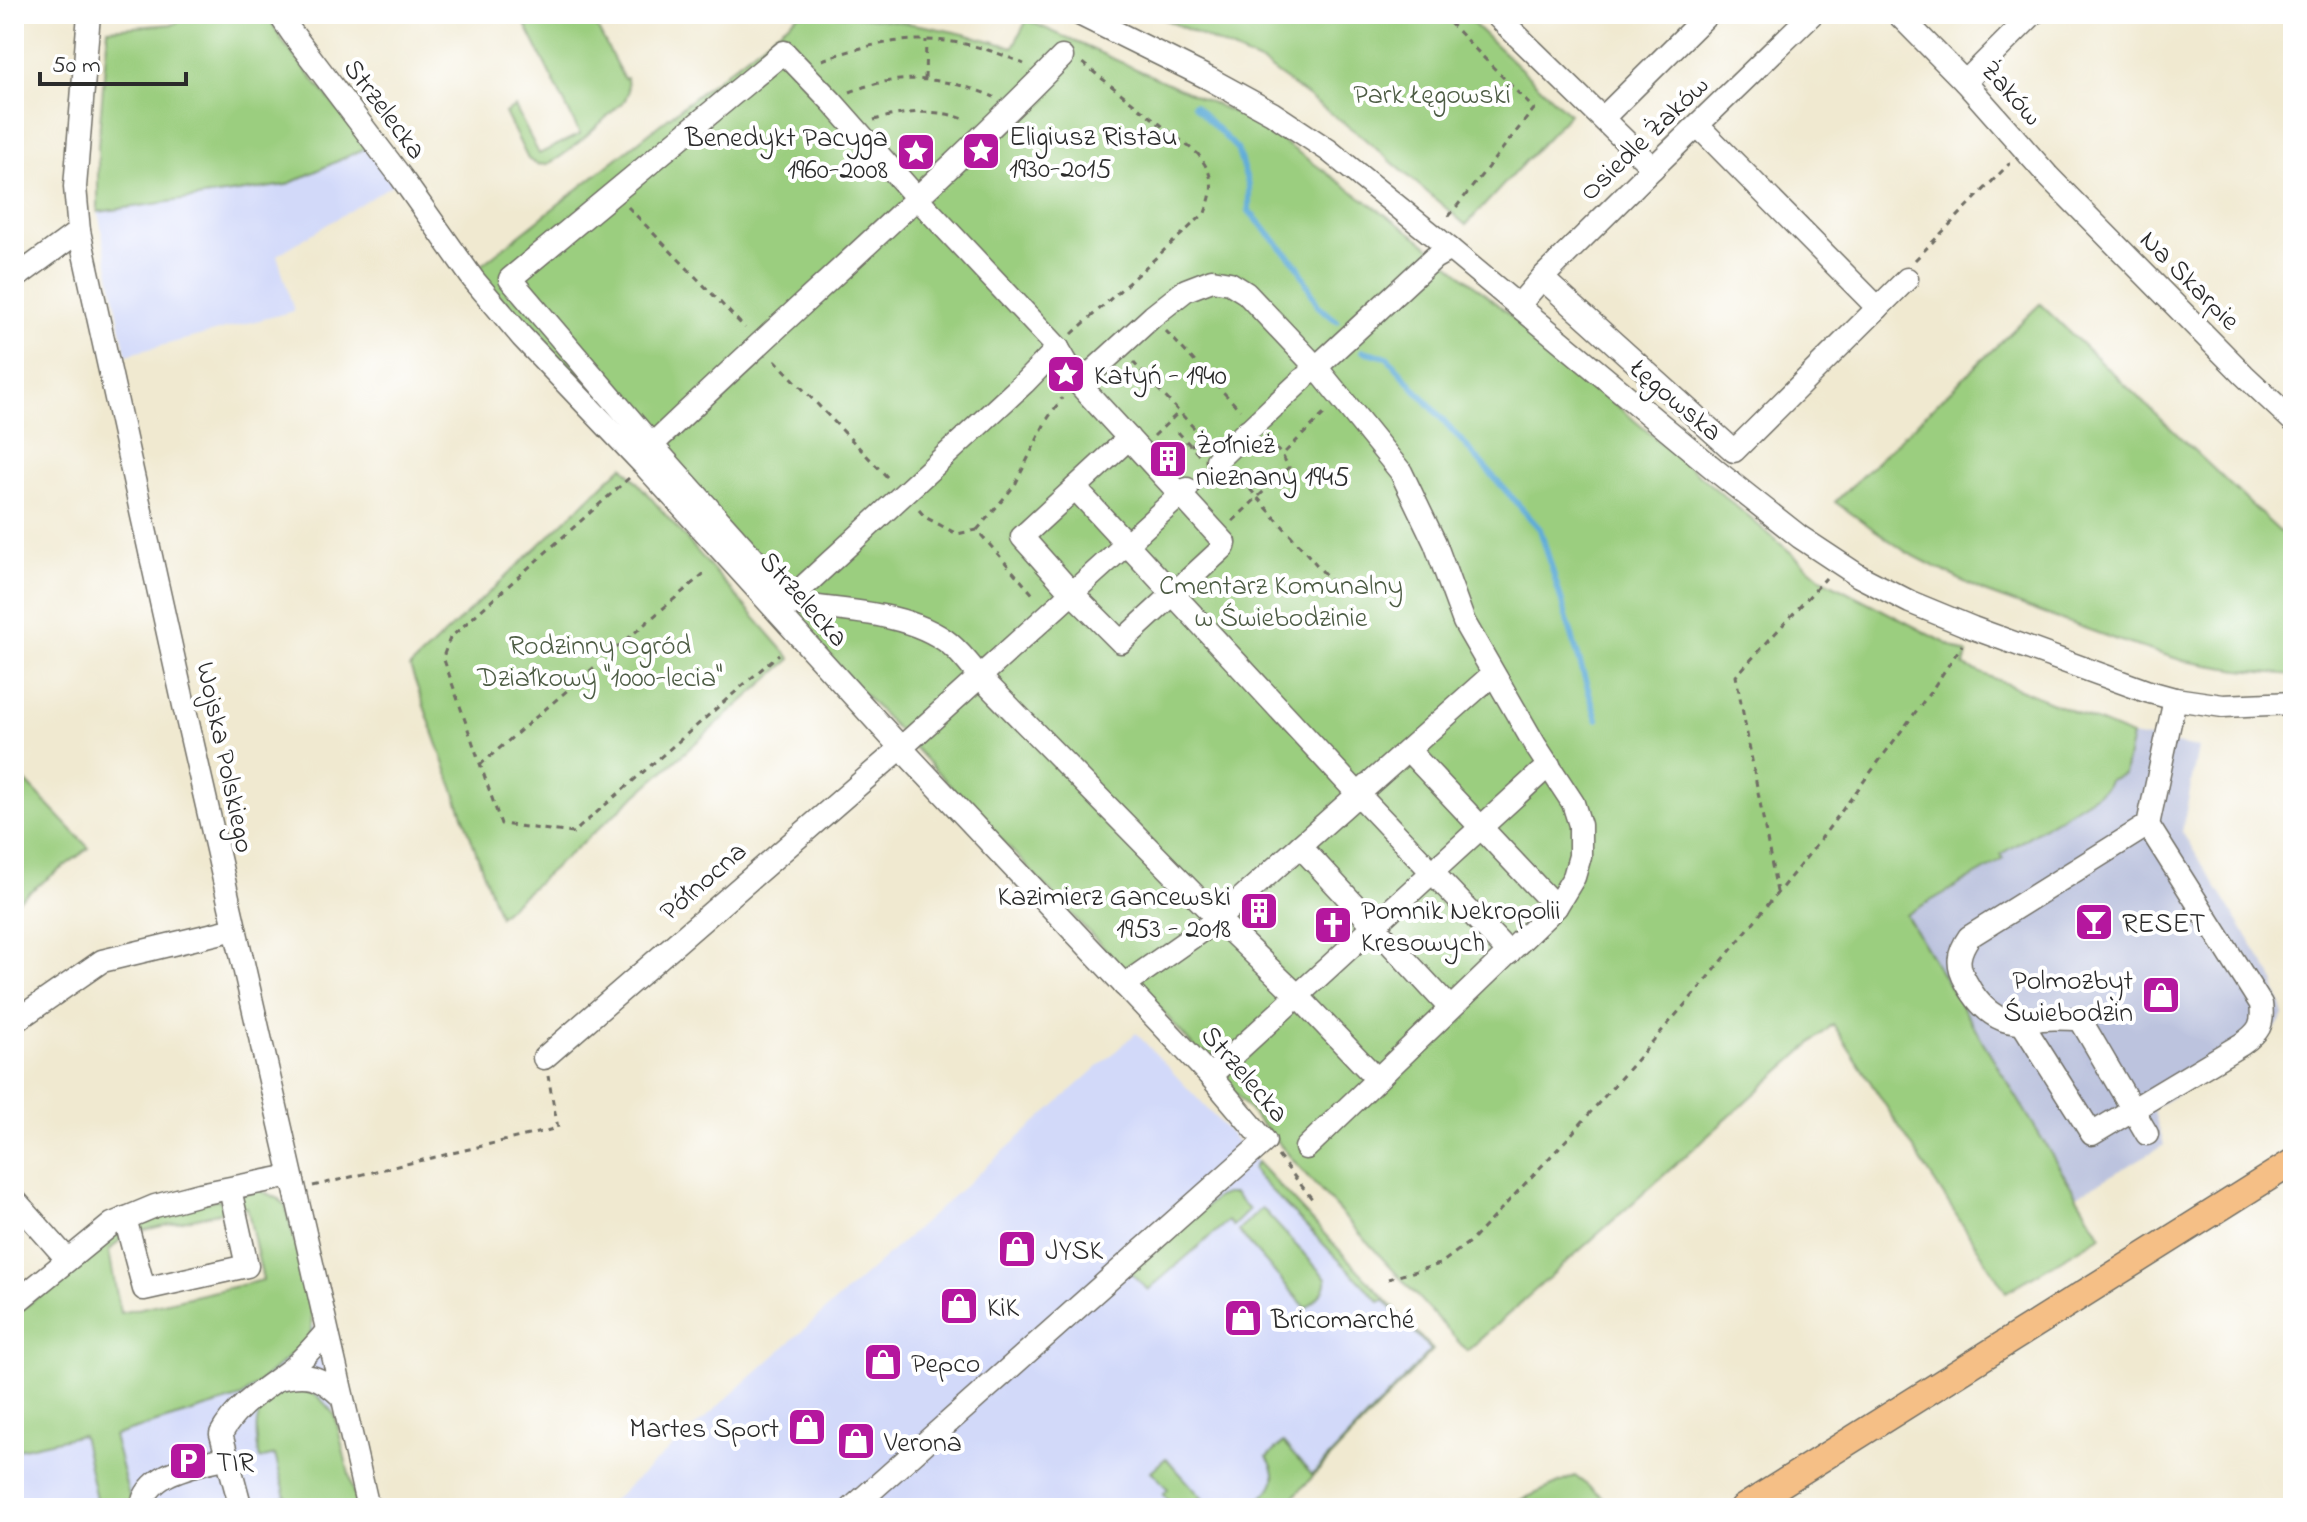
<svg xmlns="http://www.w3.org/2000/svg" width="2307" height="1522" viewBox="0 0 2307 1522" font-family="'Indie Flower',sans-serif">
  <rect width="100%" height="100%" fill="#fff"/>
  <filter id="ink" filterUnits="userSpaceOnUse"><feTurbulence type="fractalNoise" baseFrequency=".0125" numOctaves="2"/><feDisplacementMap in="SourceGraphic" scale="16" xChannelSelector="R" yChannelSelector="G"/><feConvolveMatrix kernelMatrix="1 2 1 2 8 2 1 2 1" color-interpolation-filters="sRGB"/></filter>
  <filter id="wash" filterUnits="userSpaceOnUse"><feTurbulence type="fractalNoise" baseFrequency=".006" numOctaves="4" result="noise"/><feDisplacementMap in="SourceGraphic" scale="32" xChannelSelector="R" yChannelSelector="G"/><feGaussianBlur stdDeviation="1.8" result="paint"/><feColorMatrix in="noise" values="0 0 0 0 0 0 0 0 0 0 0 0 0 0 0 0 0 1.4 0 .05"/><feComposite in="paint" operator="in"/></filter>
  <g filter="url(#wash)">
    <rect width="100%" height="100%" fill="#f0e9d0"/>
    <g fill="#d2d9f9">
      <path d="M368,147L395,183L277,255L294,311L126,355L98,212L286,185Z"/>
      <path d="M1136,1033L1433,1350L1283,1508H604Z"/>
      <path d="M313,1323L335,1415L320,1399L311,1393L261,1459L275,1455L286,1497L263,1504L261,1508H119L131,1504L112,1436L242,1397L311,1332Z"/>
      <path d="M78,1418L98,1508H14V1432Z"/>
    </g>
    <path fill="#bcc3de" d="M2132,736L2198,748L2182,832L2272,976L2284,1015L2267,1041L2153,1109L2164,1145L2077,1195L1906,915L2004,860L2000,854L2095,795L2106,787L2109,780L2124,774Z"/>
    <g fill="#9bce7f" stroke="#637c55" stroke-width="2">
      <path d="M192,14H267L283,42L368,147L286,185L98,212V146L108,29L174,24Z"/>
      <path d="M520,14H590L624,79L627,78L628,92L625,100C609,114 563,161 546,164C539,166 533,163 528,159L505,113L515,107L539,154L580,134Z"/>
      <path d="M800,14C872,14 944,27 1013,47L1027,20L1257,123L1421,240L1821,578L1967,654L1964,666L2132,736L2124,774L2109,780L2106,787L2095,795L2001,854L2004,859L1906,915L2101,1236L2006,1292L1833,1024L1467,1351L1309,1178L1149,996L809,636L475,270Z"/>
      <path d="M1153,14H1463L1569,114L1466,225L1360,135L1264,64Z"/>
      <path d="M2040,304L2282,534L2293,542V675L2240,670L2184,661L2114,639L1984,592L1906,552L1835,502Z"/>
      <path d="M623,466L791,659L499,916L410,667Z"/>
      <path d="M14,769L89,848L14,903Z"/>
      <path d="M1257,1162L1433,1350L1283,1508H1250C1269,1491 1284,1483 1267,1457L1283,1443L1312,1475L1431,1350L1384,1300L1380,1302L1257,1176L1253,1169Z"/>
      <path d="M259,1190L279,1199L286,1207L312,1315L311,1332L306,1342L242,1397L113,1436L131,1503L119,1508H98L82,1435L14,1450V1316L115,1234L120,1235L121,1239L109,1251L120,1313L263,1280L247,1207L241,1208L236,1196Z"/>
      <path d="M1225,1194H1234L1249,1210L1233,1226L1228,1221L1148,1290L1130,1272L1217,1197Z"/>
      <path d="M218,1199L224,1206L221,1212L137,1232L133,1228L144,1221L148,1223L153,1218Z"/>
      <path d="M1262,1208L1326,1278C1328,1292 1315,1300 1306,1308L1238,1231Z"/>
      <path d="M291,1391L311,1393L320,1398L335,1415L357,1508H261L263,1504L286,1497L275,1455L260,1459C253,1427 253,1399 291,1391Z"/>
      <path d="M1166,1458L1211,1508H1176L1163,1494L1168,1489L1151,1471Z"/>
      <path d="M1575,1476L1617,1508H1503Z"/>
    </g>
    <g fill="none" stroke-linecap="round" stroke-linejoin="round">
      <g stroke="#5eacd8" stroke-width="6">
        <path d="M1194,105L1237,149L1249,186V211L1298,266L1318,306L1337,321"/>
        <path d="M1363,351L1387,357L1540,529L1597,719"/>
      </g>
    </g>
  </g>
  <g filter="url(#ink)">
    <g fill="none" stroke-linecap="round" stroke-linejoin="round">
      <defs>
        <g id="minor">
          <path d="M89,14L75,187L79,231L185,710L368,1508"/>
          <path d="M279,14L292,33L401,177L473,279L522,337L645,466L901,748L1210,1076L1265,1141L852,1508"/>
          <path d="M1079,14L1208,78L1272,113L1328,150L1450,249L1719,473L1800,537L1859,576L1910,602L1973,628L2146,691L2175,699L2223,706L2293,703"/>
          <path d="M1495,14L1653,168"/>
          <path d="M1898,14L1965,82L2049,177L2244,375L2293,421"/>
          <path d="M1062,57C930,191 788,315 652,445L790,599L801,605C848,611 911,613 950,644C961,653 970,665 979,676L1218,919L1299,997L1377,1079"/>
          <path d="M1965,82L2033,14"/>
          <path d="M1603,118L1708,14"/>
          <path d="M1698,126L1878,308"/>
          <path d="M1542,278L1734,451L1907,279"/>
          <path d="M14,279L79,231"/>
          <path d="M1518,306L1542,278L1653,168L1812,14"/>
          <path d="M1309,374L1434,258L1450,249"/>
          <path d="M1079,384L1225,543L1224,547L1121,642L1071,592L1022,537L1129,438"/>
          <path d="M1252,427L1303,379"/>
          <path d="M637,457L652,445L510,279L784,52L832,102L917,198L1058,348L1079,384L1153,316L1186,290L1212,280L1230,283L1246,293L1316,367L1401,472L1435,543L1464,622L1535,745L1573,803L1580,825V856L1574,877L1556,907L1306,1148"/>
          <path d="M1217,460L1248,430"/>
          <path d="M1075,488L1359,795L1509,953"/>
          <path d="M790,599L1024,383L1058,348"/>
          <path d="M1409,751L1556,907"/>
          <path d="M1300,846L1450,1008"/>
          <path d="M1124,985L1218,919L1493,674"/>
          <path d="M14,1022L102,961L235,929"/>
          <path d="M2022,1023L2092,1134L2242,1044C2259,1032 2264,1025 2261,1004L2148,825"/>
          <path d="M544,1058L901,748L1187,489"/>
          <path d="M1210,1076L1549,765"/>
          <path d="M2147,1134L2080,1019C2067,1019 2054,1018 2042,1019C2036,1020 2030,1022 2024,1023C1996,1024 1978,1005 1966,982C1956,965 1958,953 1969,937L2148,825L2175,699"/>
          <path d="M14,1199L67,1259"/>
          <path d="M125,1218L144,1289L247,1266L230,1189"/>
          <path d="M14,1304L112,1224L155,1206L200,1194L291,1176"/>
          <path d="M279,1379C308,1372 320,1376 342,1397"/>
          <path d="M141,1508C148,1470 196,1466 227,1457"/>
          <path d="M241,1508L221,1434C237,1404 265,1389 291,1369C304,1358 315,1345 326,1332"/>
        </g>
        <path id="major" d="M1743,1508L2293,1162"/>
      </defs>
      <use href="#minor" stroke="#706e65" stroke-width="25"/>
      <use href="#major" stroke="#706e65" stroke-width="29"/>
      <g stroke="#706e65" stroke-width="3" stroke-dasharray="6 6" stroke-linecap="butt">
        <path d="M1441,14L1534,109L1446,220"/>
        <path d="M822,60C895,34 953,31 1024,64"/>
        <path d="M925,79L926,40"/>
        <path d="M850,92C899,72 947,77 994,97"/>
        <path d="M874,120C903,112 939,107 968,121"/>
        <path d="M628,207L745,328"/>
        <path d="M1915,260L2010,163"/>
        <path d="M1166,331L1240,410"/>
        <path d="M1072,334L1205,213C1215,186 1214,177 1198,154L1081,62"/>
        <path d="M775,360L889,479"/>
        <path d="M1133,362L1207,442"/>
        <path d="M1178,432L1199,455"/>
        <path d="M1154,436L1179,412"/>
        <path d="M1267,439L1281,454"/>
        <path d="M1191,446L1202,436"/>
        <path d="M1234,471L1337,588"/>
        <path d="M629,478L450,638L443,657L501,824L573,833L779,654"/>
        <path d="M919,510L925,517L957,534L977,530L1036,598"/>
        <path d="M1233,521L1289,467L1282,455L1325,413"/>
        <path d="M977,530L1015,485L1046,421L1062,398"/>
        <path d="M480,765L708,570"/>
        <path d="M1777,892L1736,676L1826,578"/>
        <path d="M1278,1156L1313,1200"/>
        <path d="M313,1186L558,1128L548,1076"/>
        <path d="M1388,1279L1440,1264L1472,1240L1569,1137L1709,977L1814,848L1929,694L1962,645"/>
      </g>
      <use href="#minor" stroke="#fff" stroke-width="22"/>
      <use href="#major" stroke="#f5bf86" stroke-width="26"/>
    </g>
  </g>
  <defs>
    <symbol id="sight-square" viewBox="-11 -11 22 22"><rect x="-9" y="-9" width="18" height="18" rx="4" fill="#b5179e" stroke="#fff"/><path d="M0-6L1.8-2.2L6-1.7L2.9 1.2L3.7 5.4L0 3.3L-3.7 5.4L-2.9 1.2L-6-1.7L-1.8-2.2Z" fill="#fff"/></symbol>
    <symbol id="building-square" viewBox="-11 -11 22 22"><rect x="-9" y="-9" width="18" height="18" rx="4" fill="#b5179e" stroke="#fff"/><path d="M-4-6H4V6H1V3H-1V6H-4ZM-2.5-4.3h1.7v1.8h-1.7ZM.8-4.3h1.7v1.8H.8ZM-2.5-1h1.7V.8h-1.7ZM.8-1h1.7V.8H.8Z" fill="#fff"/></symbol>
    <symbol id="bar-square" viewBox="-11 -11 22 22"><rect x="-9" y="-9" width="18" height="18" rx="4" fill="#b5179e" stroke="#fff"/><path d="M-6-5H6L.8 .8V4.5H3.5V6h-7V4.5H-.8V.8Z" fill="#fff"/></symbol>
    <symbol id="church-square" viewBox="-11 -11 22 22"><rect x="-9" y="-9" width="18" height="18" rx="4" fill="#b5179e" stroke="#fff"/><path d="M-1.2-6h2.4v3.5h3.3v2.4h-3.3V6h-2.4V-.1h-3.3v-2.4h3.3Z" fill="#fff"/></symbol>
    <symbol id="shop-square" viewBox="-11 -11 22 22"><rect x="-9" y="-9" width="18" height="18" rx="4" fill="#b5179e" stroke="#fff"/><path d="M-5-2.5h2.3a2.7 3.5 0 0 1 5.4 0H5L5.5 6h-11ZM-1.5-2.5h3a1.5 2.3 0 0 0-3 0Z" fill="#fff"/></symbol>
    <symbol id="parking-square" viewBox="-11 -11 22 22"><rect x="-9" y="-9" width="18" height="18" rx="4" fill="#b5179e" stroke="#fff"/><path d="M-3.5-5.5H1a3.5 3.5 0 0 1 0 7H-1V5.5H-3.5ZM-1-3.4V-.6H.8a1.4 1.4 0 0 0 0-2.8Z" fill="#fff"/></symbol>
  </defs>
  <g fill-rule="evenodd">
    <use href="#sight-square" x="959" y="129" width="44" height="44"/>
    <use href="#sight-square" x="894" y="130" width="44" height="44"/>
    <use href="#sight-square" x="1044" y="352" width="44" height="44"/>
    <use href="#building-square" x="1146" y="437" width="44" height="44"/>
    <use href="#building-square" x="1237" y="889" width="44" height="44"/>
    <use href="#bar-square" x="2072" y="900" width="44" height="44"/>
    <use href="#church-square" x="1311" y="903" width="44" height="44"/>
    <use href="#shop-square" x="2139" y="973" width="44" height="44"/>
    <use href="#shop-square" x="995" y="1227" width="44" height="44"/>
    <use href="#shop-square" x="937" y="1284" width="44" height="44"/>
    <use href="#shop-square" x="1221" y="1296" width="44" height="44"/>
    <use href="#shop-square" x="861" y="1340" width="44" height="44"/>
    <use href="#shop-square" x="785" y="1405" width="44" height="44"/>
    <use href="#shop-square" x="834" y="1419" width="44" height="44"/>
    <use href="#parking-square" x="166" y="1439" width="44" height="44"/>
  </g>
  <g text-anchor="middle" stroke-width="8" stroke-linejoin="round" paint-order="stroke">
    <g font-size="28" fill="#2b2b2b" stroke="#fff">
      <text transform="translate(2013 92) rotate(48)" y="10">Żaków</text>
      <text transform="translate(386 108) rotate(53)" y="10">Strzelecka</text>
      <text transform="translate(1643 137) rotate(-44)" y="10">Osiedle Żaków</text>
      <text transform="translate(2191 279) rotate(45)" y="10">Na Skarpie</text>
      <text transform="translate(1677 399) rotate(40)" y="10">Łęgowska</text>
      <text transform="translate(805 598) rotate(48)" y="10">Strzelecka</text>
      <text transform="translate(227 757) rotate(78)" y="10">Wojska Polskiego</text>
      <text transform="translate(702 880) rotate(-41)" y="10">Północna</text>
      <text transform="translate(1246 1073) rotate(49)" y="10">Strzelecka</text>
    </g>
    <g font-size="28" fill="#4d5c44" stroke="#fff">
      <text x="1432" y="103">Park Łęgowski</text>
      <text x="1281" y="594">Cmentarz Komunalny<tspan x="1281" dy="32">w Świebodzinie</tspan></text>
      <text x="600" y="654">Rodzinny Ogród<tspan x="600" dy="32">Działkowy "1000-lecia"</tspan></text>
    </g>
    <g font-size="28" fill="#2b2b2b" stroke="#fff" text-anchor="start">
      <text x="1009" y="145">Eligiusz Ristau<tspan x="1009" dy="32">1930-2015</tspan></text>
      <text x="888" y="146" text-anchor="end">Benedykt Pacyga<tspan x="888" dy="32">1960-2008</tspan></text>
      <text x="1094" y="384">Katyń - 1940</text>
      <text x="1196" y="453">Żołnież<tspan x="1196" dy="32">nieznany 1945</tspan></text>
      <text x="1231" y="905" text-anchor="end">Kazimierz Gancewski<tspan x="1231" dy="32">1953 - 2018</tspan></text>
      <text x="1361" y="919">Pomnik Nekropolii<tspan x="1361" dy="32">Kresowych</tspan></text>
      <text x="2122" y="932">RESET</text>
      <text x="2133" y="989" text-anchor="end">Polmozbyt<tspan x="2133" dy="32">Świebodzin</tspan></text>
      <text x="1045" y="1259">JYSK</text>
      <text x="987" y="1316">KiK</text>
      <text x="1271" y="1328">Bricomarché</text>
      <text x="911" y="1372">Pepco</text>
      <text x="779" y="1437" text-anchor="end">Martes Sport</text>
      <text x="884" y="1451">Verona</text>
      <text x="216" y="1471">TIR</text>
    </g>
  </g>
  <rect width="2307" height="1522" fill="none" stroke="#fff" stroke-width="48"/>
  <path d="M40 72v12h146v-12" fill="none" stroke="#2b2b2b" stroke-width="4"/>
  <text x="52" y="72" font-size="24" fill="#2b2b2b" stroke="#ffffff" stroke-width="6" paint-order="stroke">50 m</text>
</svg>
